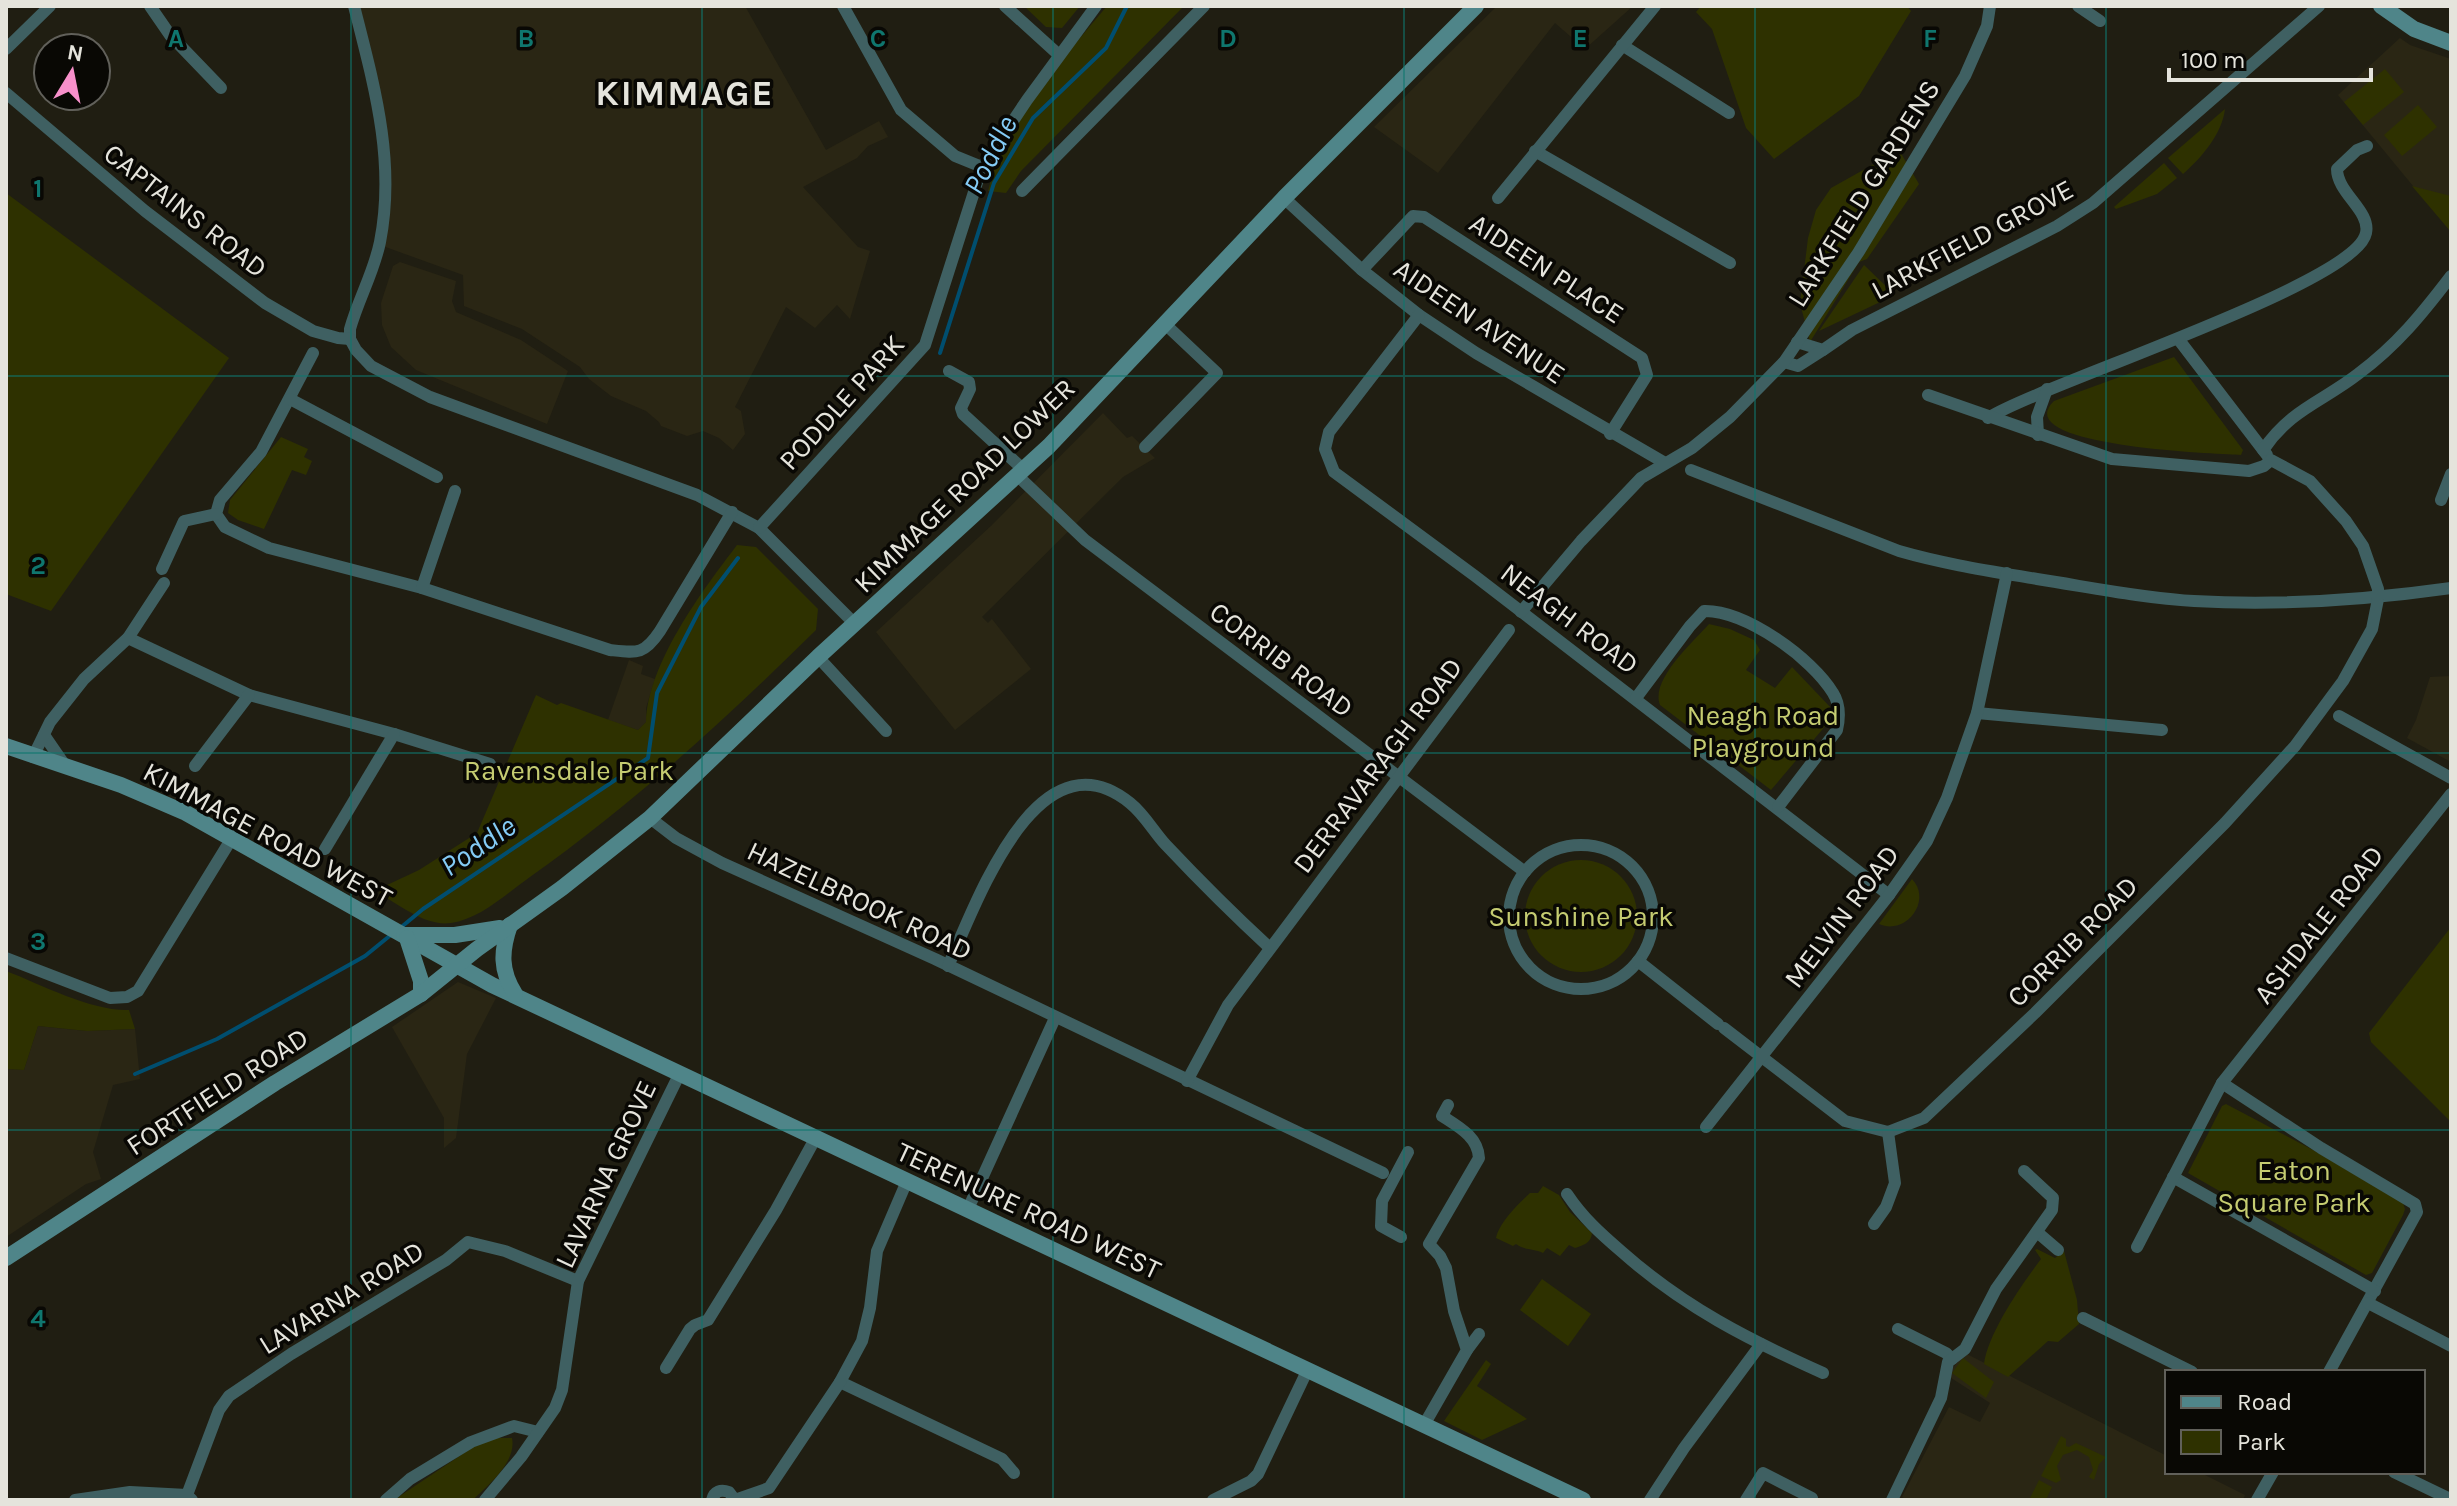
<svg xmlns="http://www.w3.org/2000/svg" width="2457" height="1506" viewBox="0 0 2457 1506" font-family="Karla,sans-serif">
  <rect width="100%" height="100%" fill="#201e12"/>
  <g fill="#2a2614">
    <path d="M353,6H745L826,150L879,121L888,137L868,146L857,158L803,187L858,247L870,251L850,319L837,305L815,328L786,307L735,407L741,411L745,434L733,450L719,438L703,431L687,436L661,426L659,422L646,411L611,396L589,379L580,367L522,329L464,306L463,275L380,245L387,166Z"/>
    <path d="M1497,6H1633L1585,49L1555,23L1438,173L1374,127Z"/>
    <path d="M2400,38L2410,45L2451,59V232L2338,95Z"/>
    <path d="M400,262L456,281L452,301L456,312L521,340L568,371L547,424L416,370L391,347L382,325L381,303L393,266Z"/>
    <path d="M1103,413L1127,438L1132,436L1155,458L1123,477L982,617L988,623L992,619L1031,669L955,730L876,632L992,525Z"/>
    <path d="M629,660L643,666L641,674L655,679L646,708V722L638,730L608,720Z"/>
    <path d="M2451,676V762L2407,738L2416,720L2430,677Z"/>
    <path d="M458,982L496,998L467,1054L456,1138L444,1148V1118L392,1027Z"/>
    <path d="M38,1026L87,1031L135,1029L140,1079L113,1085L93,1152L101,1179L86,1184L6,1237V1069L24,1070Z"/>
    <path d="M1963,1352L2167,1456V1472H2199L2245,1495L2243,1500H1907L1902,1497L1949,1407L1980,1422L1990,1403L1948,1376Z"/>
  </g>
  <g fill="#2e3100">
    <path d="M1024,6H1080L1062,28L1046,27Z"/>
    <path d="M1107,6H1184L1021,171L1006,193L988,191L1001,140L1024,104Z"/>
    <path d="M1701,6H1907L1911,11L1859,96L1774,159L1746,128L1712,29L1696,12Z"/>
    <path d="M2385,69L2404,92L2363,125L2344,102Z"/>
    <path d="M2418,105L2437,127L2402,156L2384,135Z"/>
    <path d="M2225,109C2222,134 2202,157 2183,174L2168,158Z"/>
    <path d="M1899,150L1919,184L1867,259L1859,262L1810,342L1800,303L1808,238L1816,210L1831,188Z"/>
    <path d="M2164,163L2177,178L2157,194L2116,209L2114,207Z"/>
    <path d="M2412,186L2451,196V232Z"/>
    <path d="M6,193L229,358L51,611L6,594Z"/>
    <path d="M1864,265L1895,295L1819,331Z"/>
    <path d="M2174,357L2243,450L2241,455C2222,454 2006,447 2054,401Z"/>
    <path d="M281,437L308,449L304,457L312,461L306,475L292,470L264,529L238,520L228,513L230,500Z"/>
    <path d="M737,545L756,547L818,609L816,630C726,719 633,804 530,877C506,894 480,919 451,923C427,927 399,905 379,893L387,885L419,870L477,833L536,695L557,705L561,703L638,730L646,722C648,663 702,591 737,545Z"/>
    <path d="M1709,624L1730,629L1754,640L1760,650L1746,670L1775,688L1792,667L1833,710L1827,724L1771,790L1660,705C1650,680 1693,642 1709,624Z"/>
    <circle cx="1581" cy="916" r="56"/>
    <path d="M1912,879C1933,901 1905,936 1879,924Z"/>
    <path d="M2451,927V1122L2371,1042L2369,1033Z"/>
    <path d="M6,971C43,985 90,1011 129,1010L135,1029L87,1031L38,1026L24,1070L6,1069Z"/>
    <path d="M2226,1104L2315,1151L2403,1203L2405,1209L2403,1215L2372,1273L2366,1275L2188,1173L2222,1106Z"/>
    <path d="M1543,1186L1559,1195L1570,1212L1592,1233C1591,1243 1584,1245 1575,1248L1569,1245L1560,1256L1547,1248L1543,1253C1533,1248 1526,1251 1516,1244L1513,1246L1496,1238C1499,1223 1518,1204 1530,1193H1538Z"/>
    <path d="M2037,1249L2055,1258L2064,1251L2077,1300L2079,1324L2058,1342L2048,1341L2008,1377L1984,1364C1988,1333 2022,1284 2041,1259L2035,1250Z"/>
    <path d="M1542,1279L1591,1314L1568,1346L1520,1310Z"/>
    <path d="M1963,1358L1994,1382L1986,1398L1952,1373Z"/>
    <path d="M1486,1360L1491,1364L1477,1386L1527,1419L1482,1440L1444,1421Z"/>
    <path d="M2061,1436L2066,1439V1446L2069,1447L2076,1443L2106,1457L2099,1464L2094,1480L2089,1477L2093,1470L2089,1457L2077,1450L2063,1455L2057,1466L2061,1480L2056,1483L2041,1476Z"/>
    <path d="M496,1438H512C517,1462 488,1485 473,1500H394L476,1445Z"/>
    <path d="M2039,1480L2052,1487L2046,1500H2029Z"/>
  </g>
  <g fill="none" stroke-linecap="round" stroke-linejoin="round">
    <g stroke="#004e6f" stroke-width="4">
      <path d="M940,353L994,183L1033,118L1106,48L1127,6"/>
      <path d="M399,929L423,909L648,758L657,693L701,607L738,558"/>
      <path d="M135,1074L217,1039L365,956L392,934"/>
    </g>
    <g stroke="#3f6062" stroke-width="12">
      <path d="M150,6L170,35L221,88"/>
      <path d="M354,6C374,85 396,161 380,242C374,272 358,300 350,329V339L356,350L371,366L430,397L697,495L759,528L855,624"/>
      <path d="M843,6L901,110L955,156L982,167"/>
      <path d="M1005,6L1059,55"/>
      <path d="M2078,6L2100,21"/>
      <path d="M1622,45L1729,113"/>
      <path d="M6,49L50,6"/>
      <path d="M6,93L145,211L265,303L313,331L338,338L350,339"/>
      <path d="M1535,151L1730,263"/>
      <path d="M1022,191L1204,6"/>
      <path d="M1284,198L1362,270L1419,315L1476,353L1665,463"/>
      <path d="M1498,198L1655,6"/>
      <path d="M1362,270L1413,216L1424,217L1642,358L1647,375L1610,434"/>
      <path d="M1419,315L1329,432L1325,449L1334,472L1475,576L1889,895"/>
      <path d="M2179,340L2267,455"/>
      <path d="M1797,342L1823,350L1852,330L2057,226L2093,203L2319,6"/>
      <path d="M313,353L261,452L220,500L216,514L225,527L269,548L422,588L610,650C637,653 644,655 660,631L732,512"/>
      <path d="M1784,362L1798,366L1823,350"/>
      <path d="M949,371L969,382L970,389L961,408L963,414L1024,470"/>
      <path d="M290,399L437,477"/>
      <path d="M1988,418C2044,383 2356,284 2366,233C2371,211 2337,193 2337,169L2357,150L2367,146"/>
      <path d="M2038,435L2037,417L2047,389"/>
      <path d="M1145,447L1217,373L1165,324"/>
      <path d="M2263,450C2291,409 2322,402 2358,374C2397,345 2422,314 2451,276"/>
      <path d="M1691,470L1899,551C1944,564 1990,571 2037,579C2089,587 2142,598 2194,601C2280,606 2366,600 2451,588"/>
      <path d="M1018,476L1085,540L1525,872"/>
      <path d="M2441,500L2451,474"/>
      <path d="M759,528L925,345L982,167L1027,100L1096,6"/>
      <path d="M162,569L184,521L216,514"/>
      <path d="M422,588L455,491"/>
      <path d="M1521,612L1581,541L1641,478L1692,448L1730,417L1784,362L1858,253L1965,76L1987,26L1990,6"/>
      <path d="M128,638L249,695L394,734L490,764"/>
      <path d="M818,657L886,731"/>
      <path d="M1636,698L1690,626L1704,611C1745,610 1812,658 1833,693C1840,704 1840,717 1837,730L1778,807"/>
      <path d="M1977,713L2162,730"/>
      <path d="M2339,716L2451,778"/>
      <path d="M44,735L66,767"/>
      <path d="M33,757L50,722L84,679L128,638L164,583"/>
      <path d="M195,766L249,695"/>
      <path d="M650,818L676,838L722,863L935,959L1383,1173"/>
      <circle cx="1581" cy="917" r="72"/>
      <path d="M325,849L394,734"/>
      <path d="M6,958L110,998L127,997L138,991L232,838"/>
      <path d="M1638,961L1718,1024"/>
      <path d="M948,966C976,905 1037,728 1130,803C1144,814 1154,832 1166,845C1199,880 1234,915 1270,948"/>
      <path d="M1724,1028L1845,1121L1888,1132L1924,1118L2035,1013L2225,823L2295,746L2343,681L2372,629L2378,599V589L2363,546L2346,521L2310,481L2271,460L2264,466L2249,471L2112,459L1928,395"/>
      <path d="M1187,1081L1228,1005L1509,630"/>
      <path d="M2222,1083L2321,1148L2415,1204L2417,1212L2329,1372"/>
      <path d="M1706,1127L1889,895L1927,841L1947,798L1977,713L2007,573"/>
      <path d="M2173,1177L2375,1291"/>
      <path d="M1567,1194C1583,1218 1601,1234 1622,1252C1684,1307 1749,1340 1823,1373"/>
      <path d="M968,1209L1055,1018"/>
      <path d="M1874,1224L1886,1207L1895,1183L1888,1132"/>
      <path d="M2037,1232L2058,1250"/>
      <path d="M1401,1237L1381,1226L1382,1201L1408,1152"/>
      <path d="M2137,1247L2222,1083L2451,794"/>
      <path d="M2368,1303L2451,1346"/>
      <path d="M2083,1318L2192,1372"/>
      <path d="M1898,1329L1946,1353L1952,1359"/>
      <path d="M1467,1350L1479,1334"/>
      <path d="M666,1368L690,1329L695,1325L708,1320L776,1210L815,1139"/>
      <path d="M840,1382L1002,1459L1014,1473"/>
      <path d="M1424,1425L1467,1350L1454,1311L1446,1268L1440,1256L1429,1244L1479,1158C1478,1137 1459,1127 1442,1116L1448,1105"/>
      <path d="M2394,1472L2450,1499"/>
      <path d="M187,1495L219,1410L229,1396L291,1354L446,1260L468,1242L505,1251L578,1281"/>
      <path d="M75,1500L130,1492L187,1495L192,1500"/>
      <path d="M386,1500L410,1479L471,1442L514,1426L538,1432"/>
      <path d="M485,1500L521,1457L555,1408L562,1390L578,1281L679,1075"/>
      <path d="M712,1500C714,1491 721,1489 729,1492L735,1500"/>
      <path d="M735,1500L769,1488L840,1382L862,1341L870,1308L877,1251L907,1181"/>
      <path d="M1213,1500L1251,1481L1258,1474L1308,1369"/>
      <path d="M1650,1500L1684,1448L1761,1344"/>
      <path d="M1746,1500L1763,1473L1812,1498"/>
      <path d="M1892,1500L1941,1398L1948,1362L1965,1349L1996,1289L2052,1210L2053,1198L2024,1171"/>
      <path d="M2257,1500L2273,1472"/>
    </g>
    <g stroke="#4f8589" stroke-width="16">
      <path d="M2381,6L2414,29L2451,43"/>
      <path d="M6,746L121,785L186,813L492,985L1583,1500"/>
      <path d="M510,925C501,951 500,970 515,994"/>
      <path d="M404,935H455L500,928"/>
      <path d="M407,938L421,981V994"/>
      <path d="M6,1258L275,1083L421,994L477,949L562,888L650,818L818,657L1049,446L1284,198L1476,6"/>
    </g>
  </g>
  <path fill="none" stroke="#0f766e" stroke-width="2" stroke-opacity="0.55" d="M351,6V1500M702,6V1500M1053,6V1500M1404,6V1500M1755,6V1500M2106,6V1500M6,376H2451M6,753H2451M6,1130H2451"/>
  <g text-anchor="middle" stroke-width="7" stroke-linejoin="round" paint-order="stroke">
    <g font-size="28" fill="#e5e4dc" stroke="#090804">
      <text transform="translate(1863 193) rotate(-58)" y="10">LARKFIELD GARDENS</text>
      <text transform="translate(186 210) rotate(38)" y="10">CAPTAINS ROAD</text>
      <text transform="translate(1972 239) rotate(-28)" y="10">LARKFIELD GROVE</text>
      <text transform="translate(1547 268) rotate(33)" y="10">AIDEEN PLACE</text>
      <text transform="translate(1480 321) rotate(34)" y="10">AIDEEN AVENUE</text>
      <text transform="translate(841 402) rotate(-48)" y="10">PODDLE PARK</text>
      <text transform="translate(964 485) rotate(-44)" y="10">KIMMAGE ROAD LOWER</text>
      <text transform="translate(1570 618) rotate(37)" y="10">NEAGH ROAD</text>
      <text transform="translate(1282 659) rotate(37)" y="10">CORRIB ROAD</text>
      <text transform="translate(1377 765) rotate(-53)" y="10">DERRAVARAGH ROAD</text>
      <text transform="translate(268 834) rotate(28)" y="10">KIMMAGE ROAD WEST</text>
      <text transform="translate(860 900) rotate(25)" y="10">HAZELBROOK ROAD</text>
      <text transform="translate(1841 916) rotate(-53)" y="10">MELVIN ROAD</text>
      <text transform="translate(2318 924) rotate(-52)" y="10">ASHDALE ROAD</text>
      <text transform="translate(2072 941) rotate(-45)" y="10">CORRIB ROAD</text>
      <text transform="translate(217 1091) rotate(-33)" y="10">FORTFIELD ROAD</text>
      <text transform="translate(605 1174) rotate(-65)" y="10">LAVARNA GROVE</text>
      <text transform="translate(1029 1210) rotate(25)" y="10">TERENURE ROAD WEST</text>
      <text transform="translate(341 1297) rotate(-32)" y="10">LAVARNA ROAD</text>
    </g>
    <g font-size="28" fill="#c5cc71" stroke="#090804">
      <text x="1763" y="725">Neagh Road<tspan x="1763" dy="32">Playground</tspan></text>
      <text x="569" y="780">Ravensdale Park</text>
      <text x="1581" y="926">Sunshine Park</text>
      <text x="2294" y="1180">Eaton<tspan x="2294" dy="32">Square Park</tspan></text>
    </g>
    <g font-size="30" font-style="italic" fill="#84cbf5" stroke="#090804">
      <text transform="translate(990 155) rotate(-63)" y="10">Poddle</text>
      <text transform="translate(478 846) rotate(-34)" y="10">Poddle</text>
    </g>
    <g font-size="36" font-weight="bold" letter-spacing="2" fill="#e5e4dc" stroke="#090804">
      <text x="685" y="105">KIMMAGE</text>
    </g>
  </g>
  <g font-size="26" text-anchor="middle" font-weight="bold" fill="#0f766e" stroke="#090804" stroke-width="7" stroke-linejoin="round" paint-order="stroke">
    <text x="176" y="47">A</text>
    <text x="526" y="47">B</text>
    <text x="878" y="47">C</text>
    <text x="1228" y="47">D</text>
    <text x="1580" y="47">E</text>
    <text x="1930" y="47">F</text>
    <text x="38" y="197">1</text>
    <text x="38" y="574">2</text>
    <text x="38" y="950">3</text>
    <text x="38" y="1327">4</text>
  </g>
  <rect width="2457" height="1506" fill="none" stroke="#e5e4dc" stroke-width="16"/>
  <rect x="2165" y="1370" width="260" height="104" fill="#090804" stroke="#61605a" stroke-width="2"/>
  <rect x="2181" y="1396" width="40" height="12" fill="#4f8589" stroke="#61605a" stroke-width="2"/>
  <text x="2237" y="1410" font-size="24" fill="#e5e4dc">Road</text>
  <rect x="2181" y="1430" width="40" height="24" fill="#2e3100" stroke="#61605a" stroke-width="2"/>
  <text x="2237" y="1450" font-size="24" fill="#e5e4dc">Park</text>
  <g transform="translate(72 72) rotate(10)"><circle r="38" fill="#090804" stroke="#61605a" stroke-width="2"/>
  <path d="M0-6L14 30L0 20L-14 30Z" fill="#f890cb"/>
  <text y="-12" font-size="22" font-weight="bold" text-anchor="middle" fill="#e5e4dc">N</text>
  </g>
  <path d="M2169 68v12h202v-12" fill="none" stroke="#e5e4dc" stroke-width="4"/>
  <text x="2181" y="68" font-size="24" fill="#e5e4dc" stroke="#090804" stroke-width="6" paint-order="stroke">100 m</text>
</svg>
